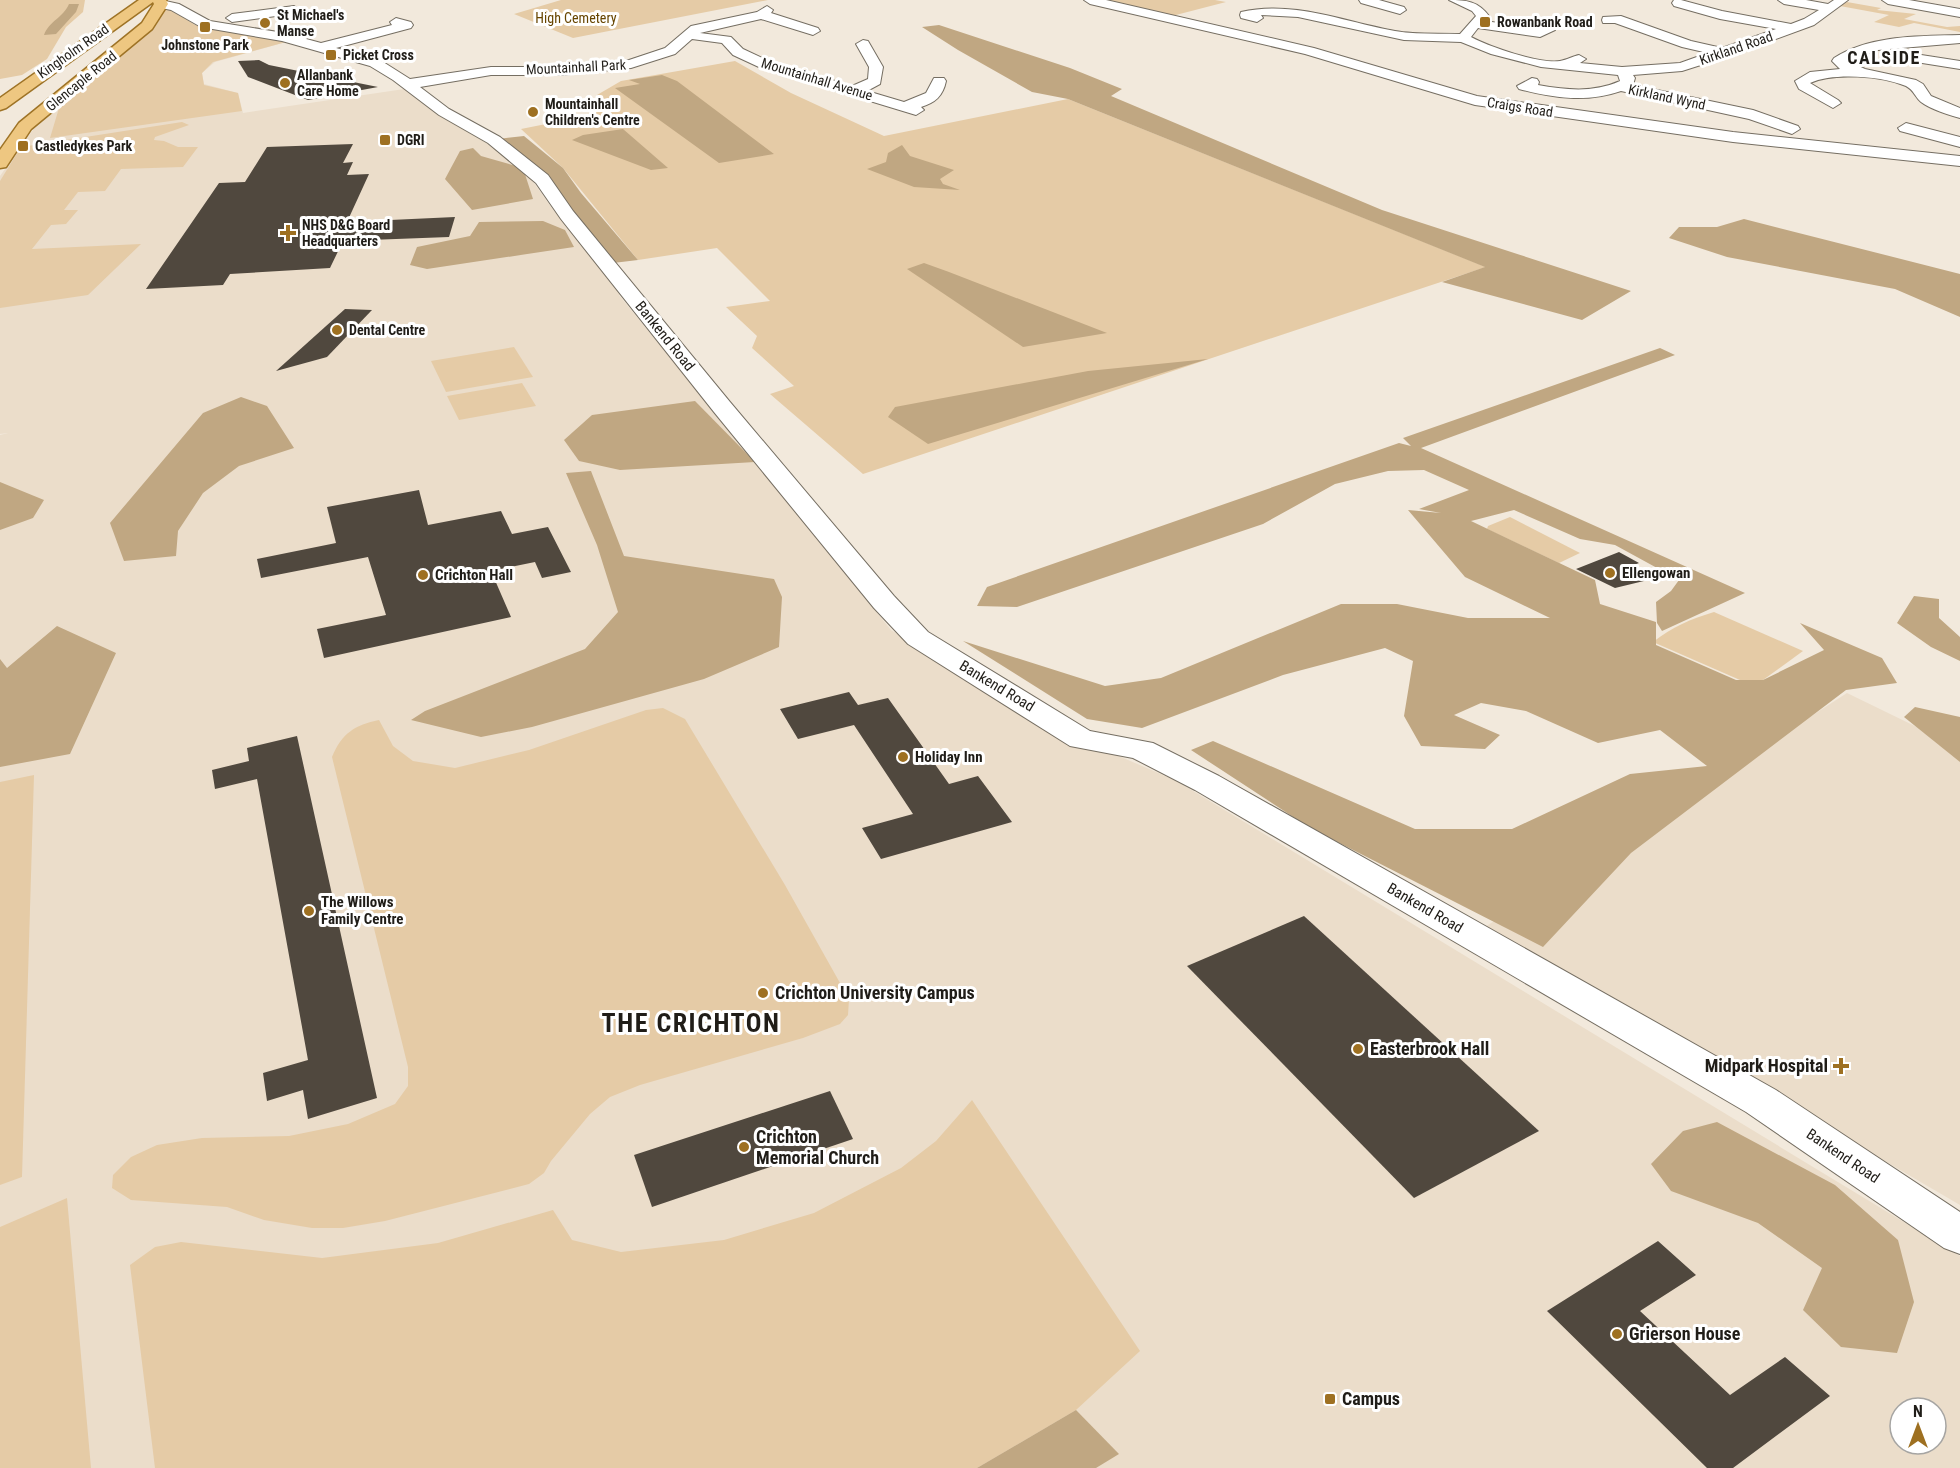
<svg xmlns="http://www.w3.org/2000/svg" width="1960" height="1468" viewBox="0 0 1960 1468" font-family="'Roboto Condensed',sans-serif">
  <rect width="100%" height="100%" fill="#f2e9dc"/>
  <g fill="#ebddca" fill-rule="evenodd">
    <path d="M169,8L194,24L286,42L215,62L202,73L204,84L238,93L243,113L411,88L476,133L529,176L554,211L591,247L623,294L619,295L891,630L1041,723L1175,780L1960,1256V1468H0V435L8,433L0,434V176L45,113ZM1900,1408H1936V1444H1900Z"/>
    <path d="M1847,693L1960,748V1205L1485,927Z"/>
  </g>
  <g fill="#e5cba6">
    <path d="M0,0H85L83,12L66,27L47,59L22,75L0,79Z"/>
    <path d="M561,0H768L573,38L514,14Z"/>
    <path d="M1103,0H1215L1226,2L1172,16Z"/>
    <path d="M1847,2L1881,8L1877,10L1916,14L1904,19L1947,27L1960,26V32L1914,23L1899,27L1874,22L1889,15L1840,6Z"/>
    <path d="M168,8L195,25L286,42L213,62L202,73L204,85L238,93L242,111L50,138L59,108L152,29L163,9Z"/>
    <path d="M735,61L791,93L884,136L1068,99L1486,267L863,474L770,394L794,386L752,348L757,336L726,307L770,301L717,248L638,260L563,168L521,129L596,114L597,95L621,81Z"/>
    <path d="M182,122L189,125L155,137L154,140L164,141L178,147H198L183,167L121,169L105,191L78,192L64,210H78L66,224L51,225L32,249L141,244L88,295L0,308V181L21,147Z"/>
    <path d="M514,347L533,377L446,392L431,361Z"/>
    <path d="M522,383L536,406L459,420L447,396Z"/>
    <path d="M1510,517L1580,553L1559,563L1487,529L1488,526Z"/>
    <path d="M1714,612L1803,651L1763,680H1740L1653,642C1672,627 1691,619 1714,612Z"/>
    <path d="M663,708L685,719L785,885L849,999L848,1015L840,1024L803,1038L640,1085L610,1097L590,1114L551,1161L544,1173L529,1184L385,1221L343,1228H312L264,1220L227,1207L131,1200L112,1188L113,1175L131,1157L157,1145L202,1138L289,1136L348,1124L395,1104L408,1086V1067L332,757C342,733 355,725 379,720L393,746L413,761L455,768L529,750L646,710Z"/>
    <path d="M34,775L22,1177L0,1185V782Z"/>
    <path d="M972,1100L1140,1351L1076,1410L977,1468H155L130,1265L155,1247L181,1242L322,1258L438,1243L553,1210L572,1240L621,1252L724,1240L814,1213L901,1168L936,1141Z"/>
    <path d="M67,1198L91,1468H0V1227Z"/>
  </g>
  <g fill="#c0a782">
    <path d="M69,4H79L76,12L56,34L44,35C49,21 63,18 69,4Z"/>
    <path d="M939,25L1070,68L1122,89L1111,96L1382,210L1631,291L1582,320L1442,282L1485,267L1068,99L1032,92L958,50L922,27Z"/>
    <path d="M662,75L677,81L774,154L719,163L615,88L640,84L629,80Z"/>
    <path d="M623,129L668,168L651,170L572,140L583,135Z"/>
    <path d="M524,136L563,168L581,193L638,260L613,263L498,139Z"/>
    <path d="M902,145L910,156L954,170L940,179L943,184L960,190L914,187L867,169L886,162L888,153Z"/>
    <path d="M473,148L481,156L523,168L533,199L472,210L445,179L460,151Z"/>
    <path d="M1744,219L1960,274V317L1895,289L1727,257L1669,238L1679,227H1717Z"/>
    <path d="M543,221L565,230L574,247L427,269L410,265L417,247L470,236L479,222Z"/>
    <path d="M924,263L949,272L1107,333L1023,347L907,269Z"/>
    <path d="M1660,348L1675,355L1421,448L1745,593L1662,631L1657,623L1656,602L1671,591L1679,580L1615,545L1580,539L1514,510L1471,521L1595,580L1600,604L1656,622V645L1736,680H1763L1824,650L1800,623L1882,658L1897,683L1846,690L1631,853L1543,947L1310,828L1191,750L1213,741L1415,829H1512L1630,774L1707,766L1660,730L1598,743L1526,711L1481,703L1454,715L1500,735L1485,749L1421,746L1404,716L1413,661L1385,648L1283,675L1142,728L1087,719L963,641L1105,686L1161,678L1341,604H1397L1468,618H1550L1465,577L1408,510L1441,513L1419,509L1469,490L1424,470L1388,471L1335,484L1263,524L1017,607L977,606L987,587L1399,443L1411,446L1403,438Z"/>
    <path d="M1208,359L928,444L888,417L895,407L1088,371Z"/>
    <path d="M241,397L267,406L294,448L239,466L203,493L178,531L176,556L124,561L110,523L203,413Z"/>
    <path d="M695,401L755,462L620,470L579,461L564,440L592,415Z"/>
    <path d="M591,471L624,556L774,579L782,597L779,647L704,679L532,727L481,737L411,720L425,711L585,649L618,612L597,545L566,473Z"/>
    <path d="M0,482L44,500L33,518L0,530Z"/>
    <path d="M1914,596L1939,599V618L1960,637V661L1931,647L1897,623Z"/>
    <path d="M57,626L116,653L70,754L0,767V659L7,668Z"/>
    <path d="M1915,707L1960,717V762L1904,717Z"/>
    <path d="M1717,1122L1835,1185L1898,1240L1914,1302L1897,1353L1841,1347L1803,1310L1822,1268L1758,1223L1671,1191L1651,1164L1683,1131Z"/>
    <path d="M1076,1410L1119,1454L1096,1468H977Z"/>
  </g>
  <g fill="#50483e">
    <path d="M259,60L269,65L378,87L308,100L248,77L238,61Z"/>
    <path d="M353,144L343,163L353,162L347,175L369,174L347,222L455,217L449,237L343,241L330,268L230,274L223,285L146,289L219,183L245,182L267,147Z"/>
    <path d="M345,309L372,310L327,357L276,371Z"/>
    <path d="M419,490L428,525L501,511L512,534L548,527L571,572L542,578L535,562L491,571L511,617L324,658L317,629L386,615L368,557L261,578L257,559L336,543L327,507Z"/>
    <path d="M1619,552L1639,563L1626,568L1648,580L1615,588L1576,569Z"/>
    <path d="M849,692L858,705L888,698L949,784L978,776L1012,822L881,859L862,828L913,814L854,725L798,739L780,709Z"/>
    <path d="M297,736L377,1098L308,1119L303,1090L267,1101L263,1073L308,1060L257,779L215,789L212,770L249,761L247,748Z"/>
    <path d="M1304,916L1539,1131L1414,1198L1187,966Z"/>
    <path d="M830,1091L853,1139L652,1207L634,1155Z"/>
    <path d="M1658,1241L1696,1275L1640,1311L1730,1395L1785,1357L1830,1396L1733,1468H1707L1547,1311Z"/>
  </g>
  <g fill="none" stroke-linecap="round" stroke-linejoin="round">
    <defs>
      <g id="minor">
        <path d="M161,0L179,4L210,21L284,33L321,43L392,25L390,22L396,18L411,22L413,25L411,28L336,48L380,60L410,79L491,67H561L629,60L665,48L691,26L757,12L767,6L773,10L771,13L818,28L820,31L813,35L761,19L700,33L731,37L743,49L771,62L852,86L868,79L869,67L856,44L863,40L868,41L883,67L880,84L867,91L904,102L926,93L934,78H944L946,81C943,96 935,103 921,107L924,110L916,115L761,68L733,55L722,43L692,39L675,54L631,68L561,75H491L420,87L449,109L500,137L548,175L573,211L730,402L894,596L928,632L1090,731L1153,743L1219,776L1776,1090L1960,1212V1254L1944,1248L1746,1112L1195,790L1133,758L1070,746L908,644L874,608L714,412L561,219L536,183L488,143L439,115L393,80L370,66L282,41L201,27L171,10L157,7L155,4L157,1Z"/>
        <path d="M1084,0H1106L1314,48L1477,96L1733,132L1960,156V166L1733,142L1475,105L1305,54L1090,4Z"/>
        <path d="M1359,0H1379L1404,7L1406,10L1400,14L1361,3Z"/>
        <path d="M1449,0C1466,0 1478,1 1489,16L1485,21L1539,29L1548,26L1555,30L1540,37L1478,28L1471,37C1490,47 1539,64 1560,61C1567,60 1573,56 1579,55L1586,59L1580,63L1622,67L1680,63L1708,53L1682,47L1615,23H1603L1602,20L1603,17L1621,16L1691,41L1722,48L1776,29L1720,19L1674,6L1672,3L1674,0H1681L1722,11L1791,24L1804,19L1819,10L1784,4L1778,0H1806L1828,4L1834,0H1848L1814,25L1729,56L1682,71L1633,75L1635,78L1633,85L1753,110L1798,126L1800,129L1792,134L1749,119L1621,91C1586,103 1553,98 1519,89L1517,86L1532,78L1537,79L1539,82L1538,85C1566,90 1593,93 1620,81L1618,75L1541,67L1491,54L1461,42L1404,40L1298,17L1261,15L1263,18L1257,22L1241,18L1240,15L1241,12C1294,0 1344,22 1395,31C1416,35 1438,33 1460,34L1476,16L1472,11Z"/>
        <path d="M1882,0H1909L1960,9V17L1888,4Z"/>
        <path d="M294,6L300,10L298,13L232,22L226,18L232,14Z"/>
        <path d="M1960,35V43L1878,50L1848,61L1865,69L1916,80L1923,84L1931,96L1960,108V118C1949,115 1930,109 1921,102C1915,97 1914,90 1906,86C1882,76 1833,72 1810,83L1838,100L1841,103L1833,108L1799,89L1795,81L1810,72L1840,69L1832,61L1834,58C1870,35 1919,36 1960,35Z"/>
        <path d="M1902,52L1960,61V69L1897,59L1895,56Z"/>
        <path d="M1906,123L1960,137V147L1900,131L1898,128Z"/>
      </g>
      <path id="major" d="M139,0H166L168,4L152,29L31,129L6,167L0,168V150L19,123L142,23L154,4L153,2L6,108L0,110V98Z"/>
    </defs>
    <use href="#minor" stroke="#756e62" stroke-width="2"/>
    <use href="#major" stroke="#9e7326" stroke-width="3"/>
    <use href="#minor" fill="#fff" fill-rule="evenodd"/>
    <use href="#major" fill="#eec781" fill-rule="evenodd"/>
  </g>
  <g fill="#9e7021" stroke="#fff" stroke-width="2">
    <rect x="1479" y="16" width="12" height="12" rx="3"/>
    <circle cx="265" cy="23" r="6"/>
    <rect x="199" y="21" width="12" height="12" rx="3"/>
    <rect x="325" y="49" width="12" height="12" rx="3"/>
    <circle cx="285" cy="83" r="6"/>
    <circle cx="533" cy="112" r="6"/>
    <rect x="379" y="134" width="12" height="12" rx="3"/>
    <rect x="17" y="140" width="12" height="12" rx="3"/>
    <path d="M285 224h6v6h6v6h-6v6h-6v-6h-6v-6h6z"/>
    <circle cx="337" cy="330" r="6"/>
    <circle cx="1610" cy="573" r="6"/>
    <circle cx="423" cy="575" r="6"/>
    <circle cx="903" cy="757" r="6"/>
    <circle cx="309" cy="911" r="6"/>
    <circle cx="763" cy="993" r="6"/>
    <circle cx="1358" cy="1049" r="6"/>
    <path d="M1838 1057h6v6h6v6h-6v6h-6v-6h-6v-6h6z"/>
    <circle cx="744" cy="1147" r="6"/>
    <circle cx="1617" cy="1334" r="6"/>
    <rect x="1324" y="1393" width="12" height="12" rx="3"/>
  </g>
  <g text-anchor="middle" stroke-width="6" stroke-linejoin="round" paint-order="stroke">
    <g font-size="14" font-weight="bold" fill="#201d18" stroke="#fff" text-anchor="start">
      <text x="277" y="20">St Michael's<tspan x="277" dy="16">Manse</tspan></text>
      <text x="1497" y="27">Rowanbank Road</text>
      <text x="205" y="50" text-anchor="middle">Johnstone Park</text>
      <text x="343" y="60">Picket Cross</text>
      <text x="297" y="80">Allanbank<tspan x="297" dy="16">Care Home</tspan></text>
      <text x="545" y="109">Mountainhall<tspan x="545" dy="16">Children's Centre</tspan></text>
      <text x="397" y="145">DGRI</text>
      <text x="35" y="151">Castledykes Park</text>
      <text x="302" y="230">NHS D&amp;G Board<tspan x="302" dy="16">Headquarters</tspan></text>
      <text x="349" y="335">Dental Centre</text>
    </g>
    <g font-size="14" fill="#674500" stroke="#fff">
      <text x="576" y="23">High Cemetery</text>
    </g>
    <g font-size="14" fill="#201d18" stroke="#fff">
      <text transform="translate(1736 48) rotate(-19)" y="5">Kirkland Road</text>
      <text transform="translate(73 51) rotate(-35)" y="5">Kingholm Road</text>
      <text transform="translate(576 67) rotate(-3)" y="5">Mountainhall Park</text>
      <text transform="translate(817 79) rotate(17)" y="5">Mountainhall Avenue</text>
      <text transform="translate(81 81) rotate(-39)" y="5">Glencaple Road</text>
      <text transform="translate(1667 97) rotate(12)" y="5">Kirkland Wynd</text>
      <text transform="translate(1520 107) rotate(9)" y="5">Craigs Road</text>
    </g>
    <g font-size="15" fill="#201d18" stroke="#fff">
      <text transform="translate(665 336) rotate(51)" y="5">Bankend Road</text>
      <text transform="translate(997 686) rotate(31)" y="5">Bankend Road</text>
      <text transform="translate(1425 908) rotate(30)" y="5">Bankend Road</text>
      <text transform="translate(1843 1156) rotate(34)" y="5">Bankend Road</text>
    </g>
    <g font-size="15" font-weight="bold" fill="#201d18" stroke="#fff" text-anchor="start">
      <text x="1622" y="578">Ellengowan</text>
      <text x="435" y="580">Crichton Hall</text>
      <text x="915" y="762">Holiday Inn</text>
      <text x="321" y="907">The Willows<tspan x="321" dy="17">Family Centre</tspan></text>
    </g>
    <g font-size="18" font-weight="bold" letter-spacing="1.5" fill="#201d18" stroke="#fff">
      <text x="1884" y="64">CALSIDE</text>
    </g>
    <g font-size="18" font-weight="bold" fill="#201d18" stroke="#fff" text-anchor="start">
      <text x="775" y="999">Crichton University Campus</text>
      <text x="1370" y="1055">Easterbrook Hall</text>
      <text x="1828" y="1072" text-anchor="end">Midpark Hospital</text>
      <text x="756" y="1143">Crichton<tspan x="756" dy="21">Memorial Church</tspan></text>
      <text x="1629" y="1340">Grierson House</text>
      <text x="1342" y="1405">Campus</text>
    </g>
    <g font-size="26" font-weight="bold" letter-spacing="1.5" fill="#201d18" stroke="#fff">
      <text x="691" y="1032">THE CRICHTON</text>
    </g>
  </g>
  <g transform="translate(1918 1426)"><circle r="28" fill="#ffffff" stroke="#a6a5a3" stroke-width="1.5"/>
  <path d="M0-4.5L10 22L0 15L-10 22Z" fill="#9e7021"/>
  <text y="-9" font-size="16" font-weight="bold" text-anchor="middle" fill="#201d18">N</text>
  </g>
</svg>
